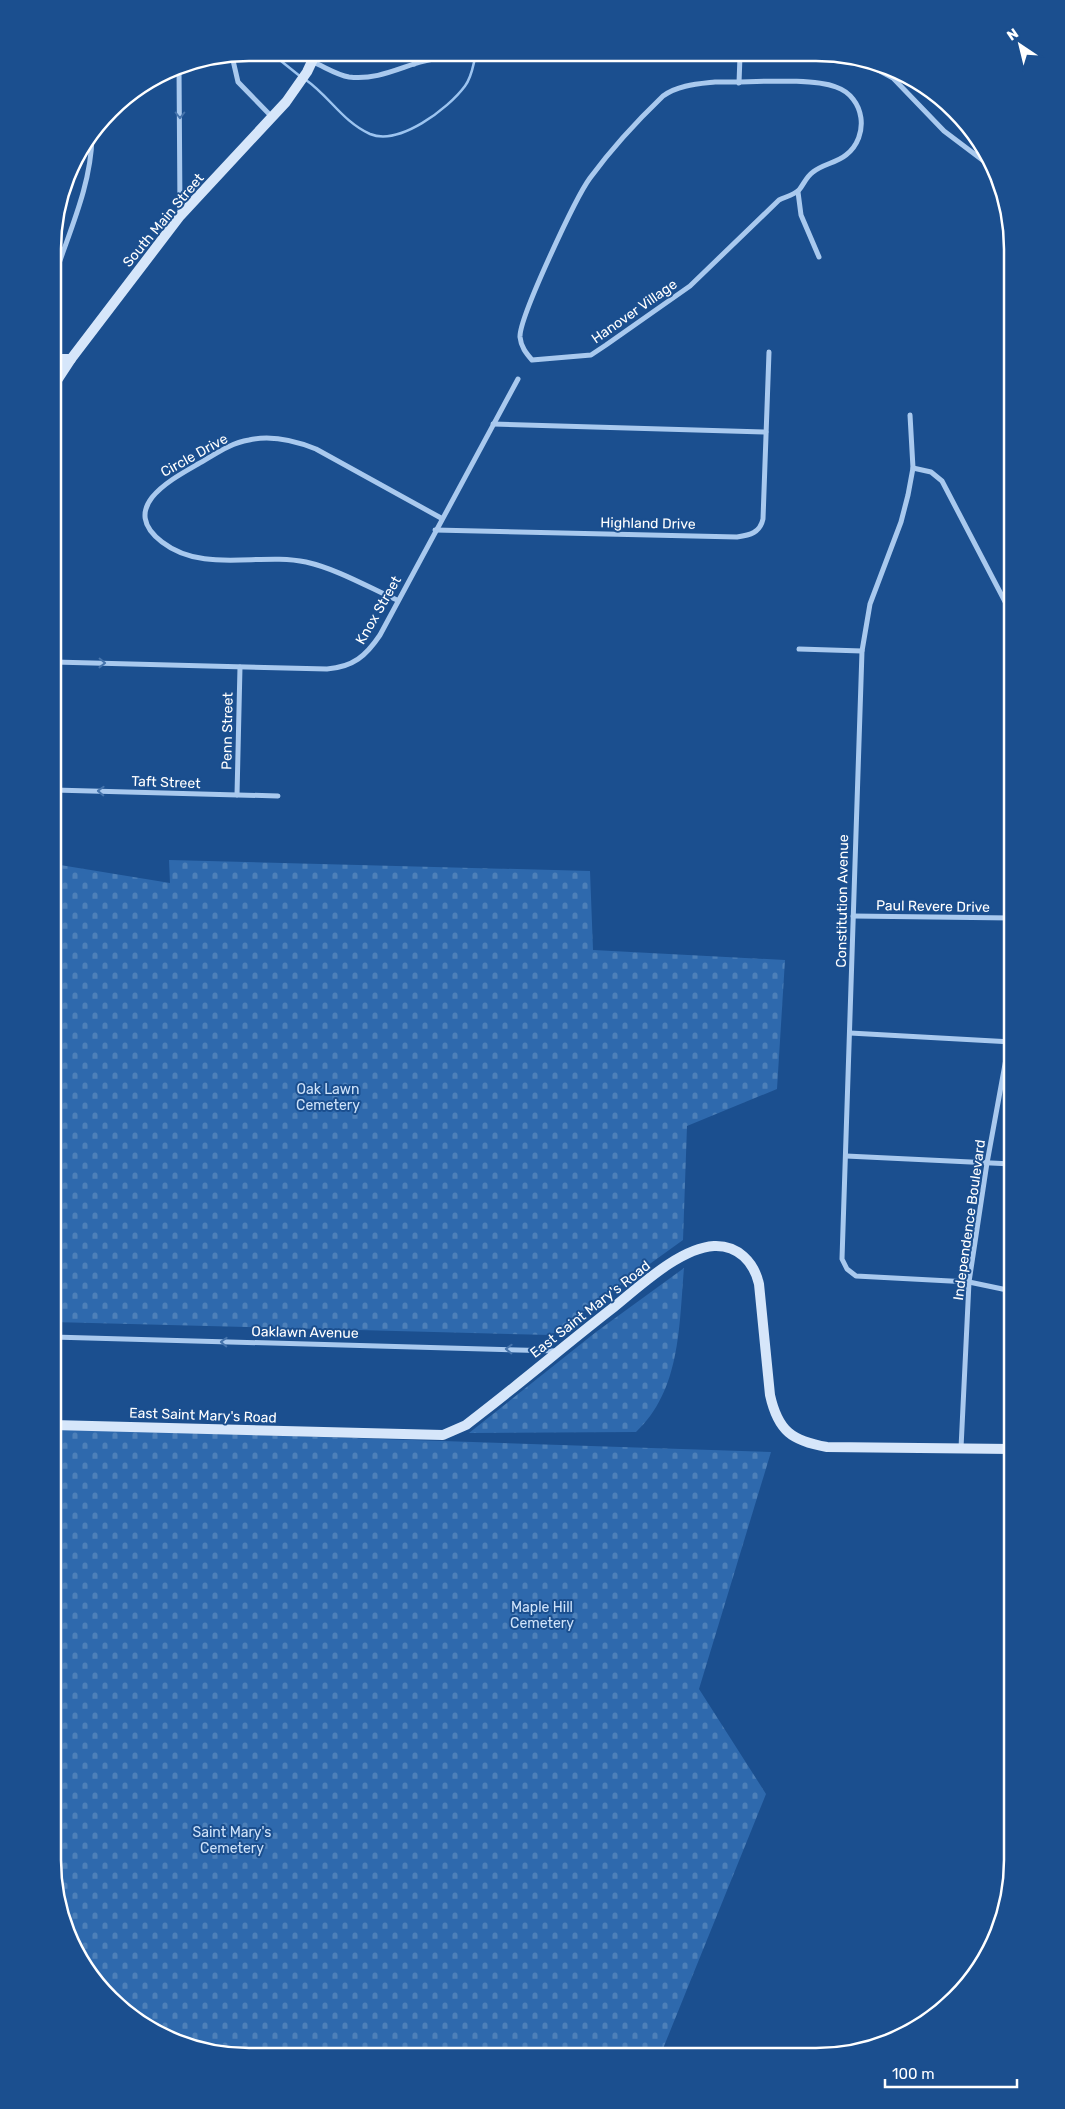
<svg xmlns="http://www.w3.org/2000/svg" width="1065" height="2109" viewBox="0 0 1065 2109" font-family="Rubik,sans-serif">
  <defs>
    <pattern id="cemetery-stones" width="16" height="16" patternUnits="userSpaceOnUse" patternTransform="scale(1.25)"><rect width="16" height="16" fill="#2e69ad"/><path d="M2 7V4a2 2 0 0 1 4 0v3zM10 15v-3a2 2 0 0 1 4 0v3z" fill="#4d80b9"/></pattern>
  </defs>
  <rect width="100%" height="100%" fill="#1b4f8f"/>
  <g fill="url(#cemetery-stones)">
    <path d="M169,860L590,871L593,950L785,960L777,1089L687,1126L683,1240L551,1335L53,1322V1131L59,1042L53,1007L54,864L170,883Z"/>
    <path d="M684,1268C679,1325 681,1390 636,1432L469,1433L596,1332Z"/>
    <path d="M53,1428L771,1452L699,1689L766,1794L660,2056L224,2055L163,2036L120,2008L86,1969L63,1922L53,1859Z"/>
  </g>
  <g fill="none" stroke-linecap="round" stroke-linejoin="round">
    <g stroke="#9cc4f0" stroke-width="2.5">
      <path d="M271,53L301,77"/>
      <path d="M306,80C329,96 343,122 370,134C399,146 448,109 465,86C472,77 473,65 476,54"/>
    </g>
    <g stroke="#a9c9ee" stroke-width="5">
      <path d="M232,56L238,82L272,117"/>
      <path d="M796,56L867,64L893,78L944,131L993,168"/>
      <path d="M313,62C325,67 337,75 349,77C373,80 393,71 414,64C428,59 445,57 460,54"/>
      <path d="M414,64L417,54"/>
      <path d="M179,66L180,213"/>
      <path d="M715,82C746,83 809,77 836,87C865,97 870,136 846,155C836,163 823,164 813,172C806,177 804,184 799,190C794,195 785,197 779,200L690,286L606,345L591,355L532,360C526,353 521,347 520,337C519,318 576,197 590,178C612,148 637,121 663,96C678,85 697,84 715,82Z"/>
      <path d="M739,83L740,56"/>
      <path d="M798,192L801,215L819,257"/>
      <path d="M54,278C69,232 91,186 92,137"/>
      <path d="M910,415L913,468L908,495L901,522L870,604L862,651L842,1259L847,1269L856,1276L969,1282L1012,1291"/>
      <path d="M493,424L766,432"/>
      <path d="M913,468L931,472L942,481L1012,615"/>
      <path d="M435,530L737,537C750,535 760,533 763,519L769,352"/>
      <path d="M397,600C368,587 337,569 306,562C260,552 203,574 162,542C118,508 170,480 198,464C214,455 230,443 249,440C270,435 296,441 316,449L441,518"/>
      <path d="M799,649L862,651"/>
      <path d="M54,662L327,669C353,667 366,656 380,635L518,379"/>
      <path d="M54,790L278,796"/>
      <path d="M237,795L240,667"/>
      <path d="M853,916L1012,918"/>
      <path d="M850,1033L1012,1042"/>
      <path d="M846,1156L1012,1164"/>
      <path d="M53,1337L557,1351"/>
      <path d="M961,1448L969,1282L987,1163L1012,1026"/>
    </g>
    <g stroke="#d6e6fa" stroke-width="10">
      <path d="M54,359H71"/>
      <path d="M54,385L71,359L180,216L286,102L307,72L316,53"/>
      <path d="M53,1425L443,1435L466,1425L484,1411C528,1377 570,1341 614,1307C640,1286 680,1248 714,1246C738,1245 754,1262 759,1284L770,1395C778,1431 792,1441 827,1447L1012,1449"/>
    </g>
  </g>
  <defs><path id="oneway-chevron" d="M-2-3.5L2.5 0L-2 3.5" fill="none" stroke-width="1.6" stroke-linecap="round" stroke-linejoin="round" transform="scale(1.25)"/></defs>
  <g stroke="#4674ac">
    <use href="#oneway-chevron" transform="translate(180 115) rotate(90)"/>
    <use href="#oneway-chevron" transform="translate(102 663) rotate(1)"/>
    <use href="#oneway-chevron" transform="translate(101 791) rotate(-178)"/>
    <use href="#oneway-chevron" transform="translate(224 1342) rotate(-178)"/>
    <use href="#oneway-chevron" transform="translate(509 1349) rotate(-178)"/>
  </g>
  <g text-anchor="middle" stroke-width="4" stroke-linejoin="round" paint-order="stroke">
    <g font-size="14" fill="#fff" stroke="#1b4f8f">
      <text transform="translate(163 220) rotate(-50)" y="5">South Main Street</text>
      <text transform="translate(634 311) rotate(-35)" y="5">Hanover Village</text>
      <text transform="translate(194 455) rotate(-29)" y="5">Circle Drive</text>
      <text transform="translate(648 523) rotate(1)" y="5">Highland Drive</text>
      <text transform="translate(378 610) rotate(-60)" y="5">Knox Street</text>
      <text transform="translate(227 731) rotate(-89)" y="5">Penn Street</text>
      <text transform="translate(166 782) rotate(2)" y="5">Taft Street</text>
      <text transform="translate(842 901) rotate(-89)" y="5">Constitution Avenue</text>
      <text transform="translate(933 906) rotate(1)" y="5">Paul Revere Drive</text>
      <text transform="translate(969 1220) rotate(-82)" y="5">Independence Boulevard</text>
      <text transform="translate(590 1309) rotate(-38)" y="5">East Saint Mary's Road</text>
      <text transform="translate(305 1332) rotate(1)" y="5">Oaklawn Avenue</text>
      <text transform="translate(203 1415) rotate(2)" y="5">East Saint Mary's Road</text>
    </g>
    <g font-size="14" fill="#cfe3fa" stroke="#1b4f8f">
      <text x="328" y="1094">Oak Lawn<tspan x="328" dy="16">Cemetery</tspan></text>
      <text x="542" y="1612">Maple Hill<tspan x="542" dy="16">Cemetery</tspan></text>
      <text x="232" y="1837">Saint Mary's<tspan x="232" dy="16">Cemetery</tspan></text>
    </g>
  </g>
  <path d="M0 0H1065V2109H0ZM249 61H816A188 188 0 0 1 1004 249V1860A188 188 0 0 1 816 2048H249A188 188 0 0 1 61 1860V249A188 188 0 0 1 249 61Z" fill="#1b4f8f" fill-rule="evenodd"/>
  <path fill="none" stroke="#fff" stroke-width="2.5" d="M249 61H816A188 188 0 0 1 1004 249V1860A188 188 0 0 1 816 2048H249A188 188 0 0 1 61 1860V249A188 188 0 0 1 249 61Z"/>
  <g transform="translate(1020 45) rotate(325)" stroke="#1b4f8f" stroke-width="4" paint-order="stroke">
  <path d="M0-4L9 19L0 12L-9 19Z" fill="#ffffff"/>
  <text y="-8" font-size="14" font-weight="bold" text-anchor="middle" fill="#ffffff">N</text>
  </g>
  <path d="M885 2079v8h132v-8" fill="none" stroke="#ffffff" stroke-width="2.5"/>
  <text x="892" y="2079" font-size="15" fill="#ffffff" stroke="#1b4f8f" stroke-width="4" paint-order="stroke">100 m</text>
</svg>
